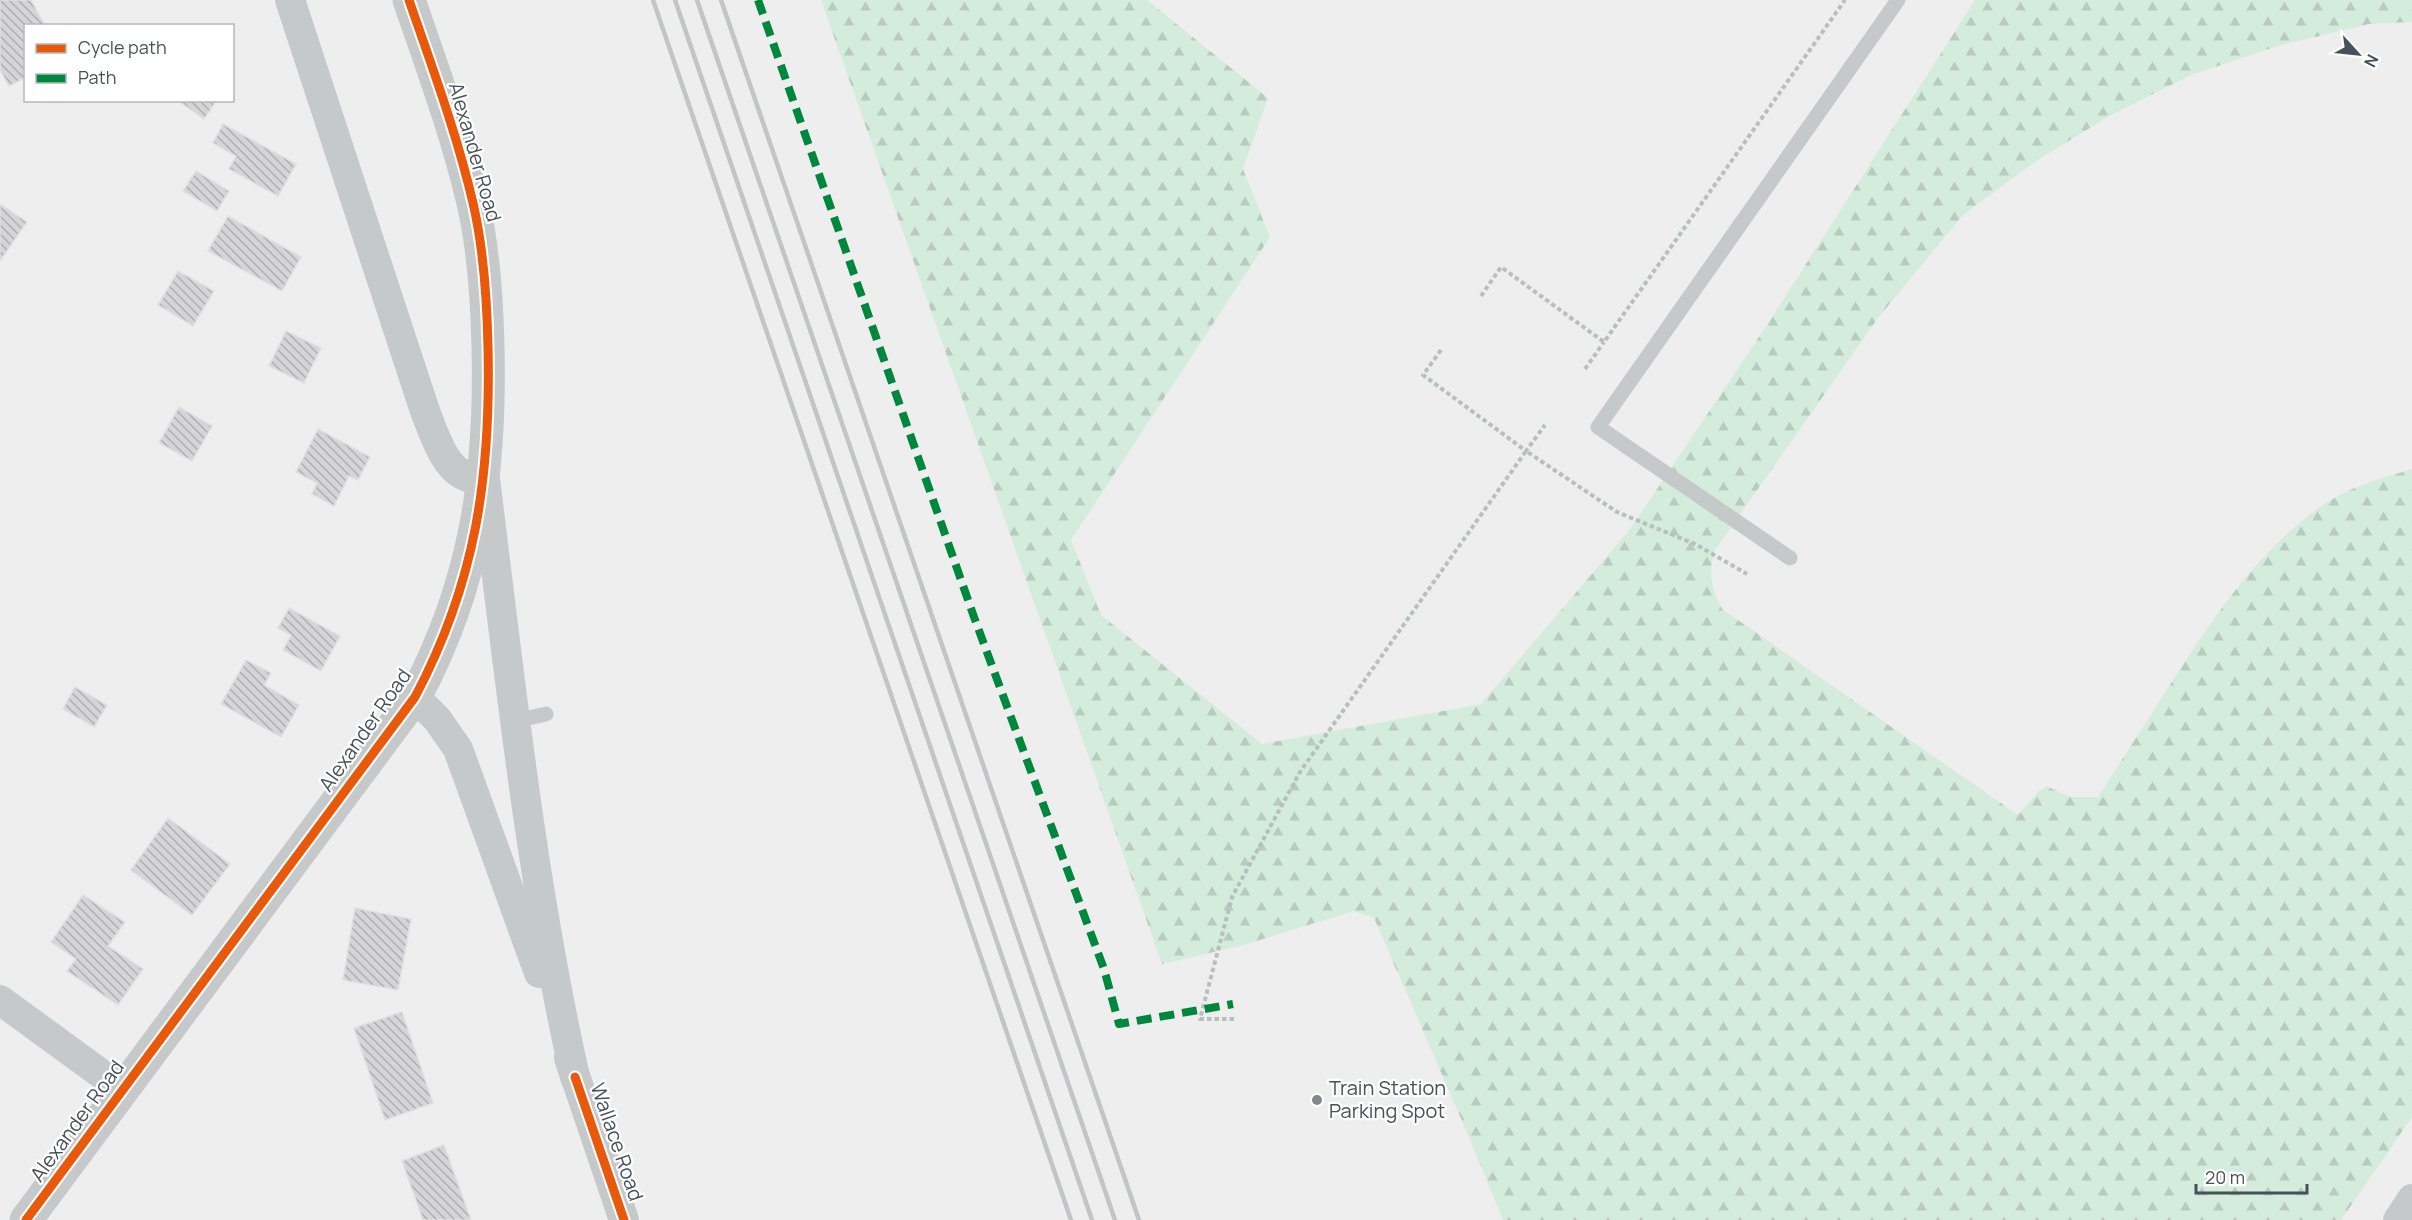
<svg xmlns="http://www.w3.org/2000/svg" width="2412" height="1220" viewBox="0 0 2412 1220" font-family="Manrope,sans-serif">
  <defs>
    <pattern id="forest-firs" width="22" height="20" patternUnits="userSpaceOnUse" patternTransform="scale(1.5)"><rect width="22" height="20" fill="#d4ecdc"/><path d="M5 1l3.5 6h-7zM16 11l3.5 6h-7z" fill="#b7ccbf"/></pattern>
    <pattern id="building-back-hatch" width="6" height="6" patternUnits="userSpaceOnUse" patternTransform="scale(1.5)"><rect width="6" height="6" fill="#d5d5d7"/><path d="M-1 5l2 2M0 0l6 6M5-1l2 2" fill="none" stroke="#afafb1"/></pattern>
  </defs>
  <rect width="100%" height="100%" fill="#efeeee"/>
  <path fill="url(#forest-firs)" d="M821,0H1147L1268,98L1243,169L1270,237L1071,540L1101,615L1262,744L1481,704L1631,528L1765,328L1975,0H2412V22L2369,24L2278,46L2191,75L2111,115L2036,161L1963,215L1878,318L1715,550C1708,571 1711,590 1722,609L2018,815L2039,791L2046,786L2070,797H2098C2122,760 2146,722 2170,685C2213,618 2257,551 2323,505C2349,487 2382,478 2412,469V1117L2341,1220H1503L1463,1123L1374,918L1354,911L1240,946L1162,964Z"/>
  <g fill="url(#building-back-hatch)" stroke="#e0e0e1" stroke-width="1.5">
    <path d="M0,0H31L45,26H26V77L9,86L0,70Z"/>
    <path d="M177,100H217L204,119Z"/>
    <path d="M223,124L296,164L278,196L229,169L236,156L213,143Z"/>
    <path d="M196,171L229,191L217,211L183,191Z"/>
    <path d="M0,204L27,222L0,261Z"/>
    <path d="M228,216L301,257L282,291L208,251Z"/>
    <path d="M178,271L214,291L193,326L158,305Z"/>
    <path d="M286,331L321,348L304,383L269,366Z"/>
    <path d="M179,407L212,426L192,461L159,443Z"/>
    <path d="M318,429L370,457L358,480L349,476L334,506L312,494L317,483L296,472Z"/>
    <path d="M289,608L340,636L321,671L283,650L291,635L278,628Z"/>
    <path d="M246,660L271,673L264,685L299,705L281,737L221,704Z"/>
    <path d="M75,687L107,705L94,727L63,709Z"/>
    <path d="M168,818L230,864L192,915L131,870Z"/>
    <path d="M83,895L125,922L108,946L143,969L118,1005L67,971L76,959L51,942Z"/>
    <path d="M355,908L411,919L398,990L343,980Z"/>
    <path d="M402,1012L433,1103L385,1120L354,1028Z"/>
    <path d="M444,1145L471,1220H423L402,1161Z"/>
  </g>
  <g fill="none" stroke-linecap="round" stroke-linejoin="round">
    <g stroke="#b6c0bd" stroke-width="4" stroke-dasharray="4.5 3" stroke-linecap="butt">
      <path d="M1481,296L1501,267L1604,342L1845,0"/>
      <path d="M1441,350L1423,375L1526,451L1545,425"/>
      <path d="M1585,369L1604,342"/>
      <path d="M1234,1019H1200L1232,897L1300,772L1526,451L1617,512L1695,544L1747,574"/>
    </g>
    <g stroke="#c6c9ca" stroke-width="15">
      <path d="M1790,558L1598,427L1898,0"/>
      <path d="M515,721L546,714"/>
    </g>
    <g stroke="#c6c9ca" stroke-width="30">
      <path d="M290,0L425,411C436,438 447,483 485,479C510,679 531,880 575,1077"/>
      <path d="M415,697L437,719L458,749L539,973"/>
      <path d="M0,1000L122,1089"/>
      <path d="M569,1058L624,1220"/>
      <path d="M2398,1220L2412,1199"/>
    </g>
    <path stroke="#c6c9ca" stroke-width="33" d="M26,1220L415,697C476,582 491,476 488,347C487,299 484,250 473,203C457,134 432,67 409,0"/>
    <g stroke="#c2c4c5" stroke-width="4.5">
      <path d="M653,0L1071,1220"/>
      <path d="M675,0L1092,1220"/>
      <path d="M697,0L1115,1220"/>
      <path d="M721,0L1139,1220"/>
    </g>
    <path stroke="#00873e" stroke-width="8" stroke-dasharray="15 8" stroke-linecap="butt" d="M758,0L974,617L1104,969L1119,1024L1233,1004"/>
    <defs>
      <g id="cycleway">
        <path d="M575,1077L624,1220"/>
        <path d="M26,1220L415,697C476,582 491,476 488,347C487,299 484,250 473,203C457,134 432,67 409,0"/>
      </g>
    </defs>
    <use href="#cycleway" stroke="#fff" stroke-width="13"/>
    <use href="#cycleway" stroke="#e8590c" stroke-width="9"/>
  </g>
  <circle fill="#82888d" stroke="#fff" stroke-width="2" cx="1317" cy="1100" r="6"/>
  <g text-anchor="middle" stroke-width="4.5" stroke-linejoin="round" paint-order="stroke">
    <g font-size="20" fill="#475159" stroke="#fff">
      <text transform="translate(475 152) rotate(74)" y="7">Alexander Road</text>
      <text transform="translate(365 730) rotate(-55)" y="7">Alexander Road</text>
      <text transform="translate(77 1121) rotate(-54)" y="7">Alexander Road</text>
      <text transform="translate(617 1142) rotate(71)" y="7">Wallace Road</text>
    </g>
    <g font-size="20" fill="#475159" stroke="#fff" text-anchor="start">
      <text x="1329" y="1095">Train Station<tspan x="1329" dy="23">Parking Spot</tspan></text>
    </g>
  </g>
  <rect x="24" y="24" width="210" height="78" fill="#ffffff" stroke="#b5b9bd" stroke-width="1.5"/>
  <rect x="36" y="44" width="30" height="9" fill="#e8590c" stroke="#b5b9bd" stroke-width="1.5"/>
  <text x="78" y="54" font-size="18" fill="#475159">Cycle path</text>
  <rect x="36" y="74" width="30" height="9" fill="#00873e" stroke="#b5b9bd" stroke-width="1.5"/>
  <text x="78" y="84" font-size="18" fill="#475159">Path</text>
  <g transform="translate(2358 54) rotate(117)" stroke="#ffffff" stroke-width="4.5" paint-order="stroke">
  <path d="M0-4.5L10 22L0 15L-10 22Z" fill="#475159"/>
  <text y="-9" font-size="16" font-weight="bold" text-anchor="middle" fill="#475159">N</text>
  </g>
  <path d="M2196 1184v9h111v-9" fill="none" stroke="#475159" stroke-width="3"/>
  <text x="2205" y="1184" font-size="18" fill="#475159" stroke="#ffffff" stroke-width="4.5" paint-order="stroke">20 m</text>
</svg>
